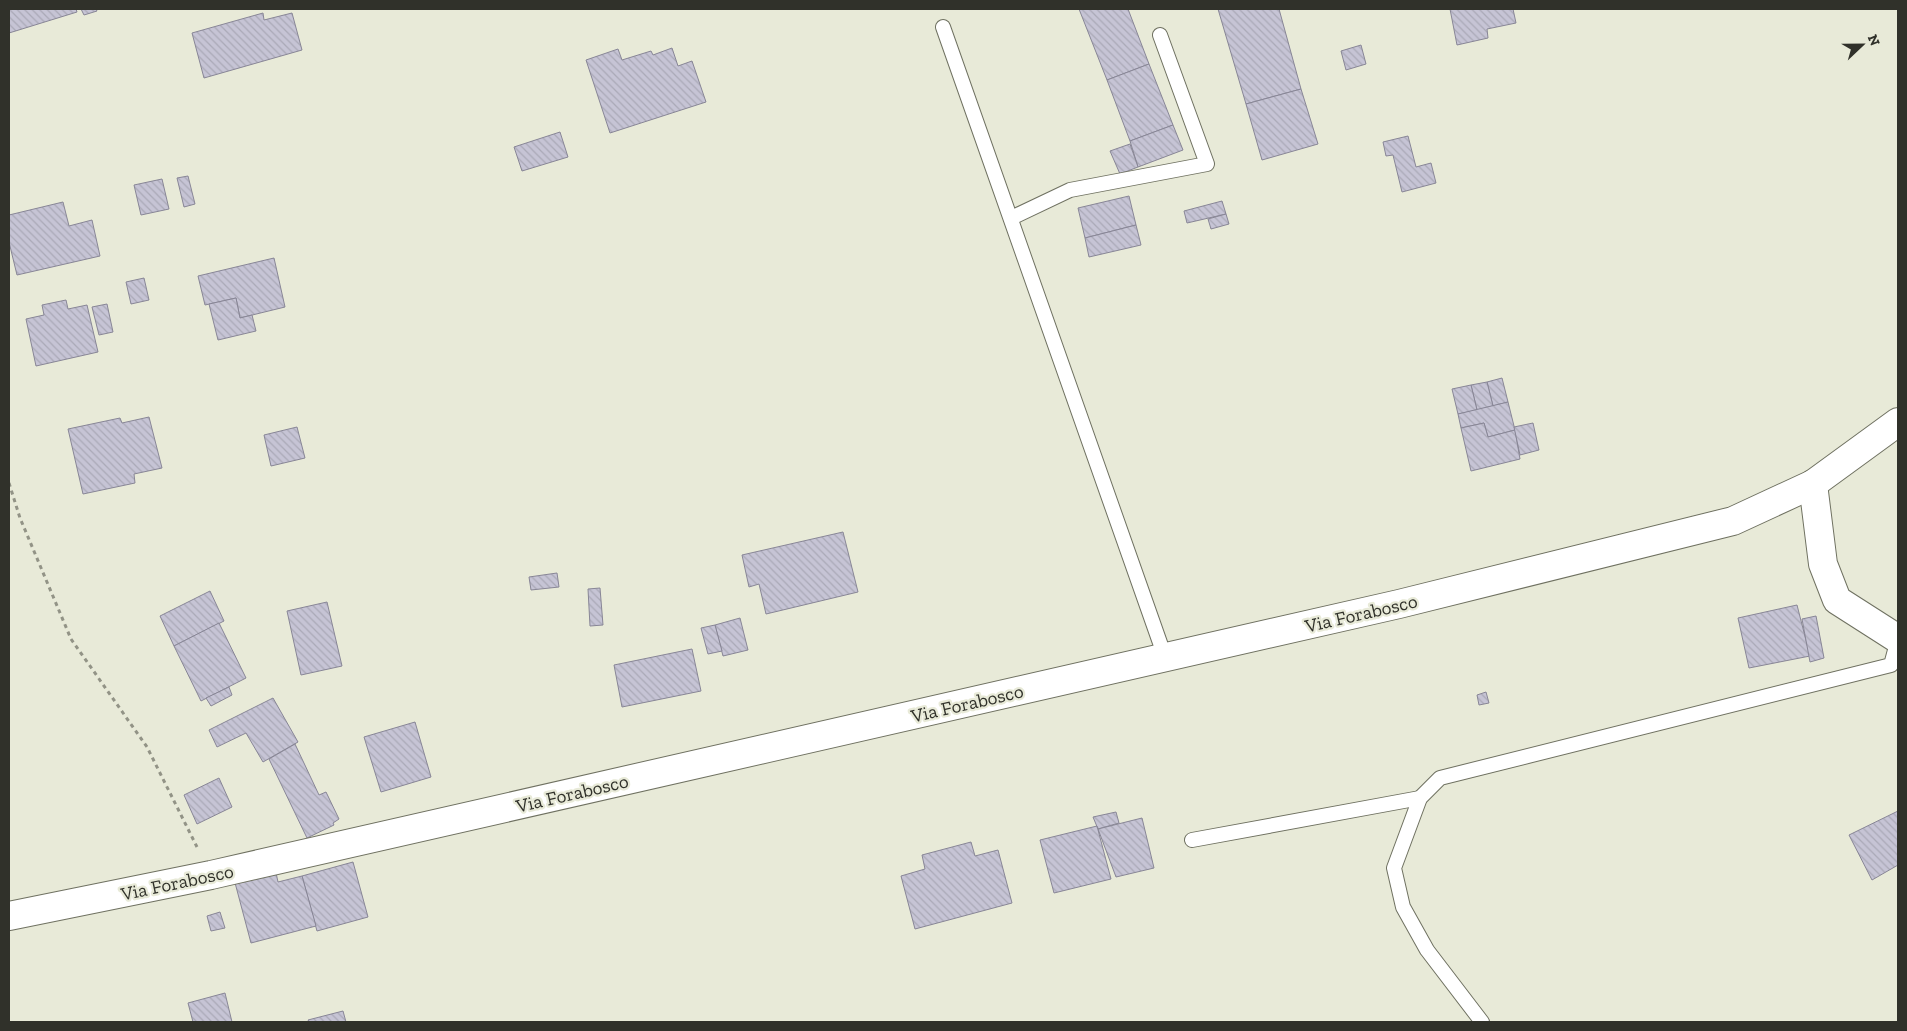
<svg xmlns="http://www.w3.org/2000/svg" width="1907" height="1031" viewBox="0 0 1907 1031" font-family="'Zilla Slab',serif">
  <defs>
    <pattern id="building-back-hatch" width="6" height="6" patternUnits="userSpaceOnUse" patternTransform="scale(1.25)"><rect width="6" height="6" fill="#c6c4d5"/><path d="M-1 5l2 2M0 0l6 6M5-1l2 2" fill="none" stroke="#aaa9b7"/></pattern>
  </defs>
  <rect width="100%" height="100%" fill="#e8ead8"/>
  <g fill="url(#building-back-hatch)" stroke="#888696">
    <path d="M9,9H76L77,12L9,33Z"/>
    <path d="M81,9H96L97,11L84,15Z"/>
    <path d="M1079,9H1128L1149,64L1107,80Z"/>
    <path d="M1218,9H1279L1301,89L1246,104Z"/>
    <path d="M1450,9H1513L1516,23L1487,29L1488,38L1457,45Z"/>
    <path d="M263,13L264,20L292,13L302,50L204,78L192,33Z"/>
    <path d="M1361,45L1366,64L1346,70L1341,51Z"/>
    <path d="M672,48L678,66L692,61L706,102L610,133L586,60L618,49L622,60L651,51L653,55Z"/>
    <path d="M1149,64L1173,125L1130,141L1107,80Z"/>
    <path d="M1301,89L1318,144L1262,160L1246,104Z"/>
    <path d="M1173,125L1183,150L1138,167L1130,141Z"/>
    <path d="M560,132L568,157L522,171L514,147Z"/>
    <path d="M1408,136L1416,167L1431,163L1436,183L1402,192L1393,155L1386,156L1383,142Z"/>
    <path d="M1130,144L1138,167L1120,174L1110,151Z"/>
    <path d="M188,176L195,204L184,207L177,178Z"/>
    <path d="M162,179L169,209L141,215L134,185Z"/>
    <path d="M1129,196L1136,225L1085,238L1078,208Z"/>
    <path d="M1222,201L1226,214L1187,223L1184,211Z"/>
    <path d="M63,202L69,226L92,220L100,256L17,275L9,242V215Z"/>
    <path d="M1226,214L1229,224L1211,229L1208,219Z"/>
    <path d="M1136,225L1141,245L1089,257L1085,238Z"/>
    <path d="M274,258L285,307L240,318L236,298L205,305L198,276Z"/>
    <path d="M144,278L149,300L131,304L126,282Z"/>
    <path d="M236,298L240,318L252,315L256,331L218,340L209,304Z"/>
    <path d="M66,300L68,309L87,305L98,352L36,366L26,319L44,315L42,305Z"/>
    <path d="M107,304L113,332L99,335L92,307Z"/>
    <path d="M1502,378L1508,402L1493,406L1487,382Z"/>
    <path d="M1487,382L1493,406L1477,410L1471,385Z"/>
    <path d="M1471,385L1477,410L1458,414L1452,389Z"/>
    <path d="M1508,402L1515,430L1488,437L1484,423L1461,428L1458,414Z"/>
    <path d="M149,417L162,468L134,474L135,483L83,494L68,429L120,418L122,423Z"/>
    <path d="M1484,423L1488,437L1515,430L1520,459L1471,471L1461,428Z"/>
    <path d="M1533,423L1539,450L1520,455L1514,427Z"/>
    <path d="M297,427L305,458L271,466L264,435Z"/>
    <path d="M843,532L858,592L766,614L759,584L749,587L742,555Z"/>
    <path d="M557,573L559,587L531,590L529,577Z"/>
    <path d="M600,588L603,625L590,626L588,589Z"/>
    <path d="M210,591L224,621L174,646L160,616Z"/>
    <path d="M327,602L342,666L301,675L287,611Z"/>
    <path d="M1797,605L1810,656L1749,668L1738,618Z"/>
    <path d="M1816,616L1824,658L1810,662L1802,619Z"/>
    <path d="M740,618L748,650L723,656L715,625Z"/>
    <path d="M219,623L246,678L201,701L174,646Z"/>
    <path d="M715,625L722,651L708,654L701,628Z"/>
    <path d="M692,649L701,691L622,707L614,665Z"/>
    <path d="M229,687L232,695L211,706L206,698Z"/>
    <path d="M1486,692L1489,703L1479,705L1477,695Z"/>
    <path d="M273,698L298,742L263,762L246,733L217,747L209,730Z"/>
    <path d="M415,722L431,777L381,792L364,737Z"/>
    <path d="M295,744L319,795L326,792L339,819L333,823L334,825L307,838L269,759Z"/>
    <path d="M219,778L232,807L197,824L184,795Z"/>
    <path d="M1898,811V865L1872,880L1849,835Z"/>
    <path d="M1116,812L1119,823L1098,829L1093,817Z"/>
    <path d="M1142,818L1154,868L1116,877L1098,829Z"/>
    <path d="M1097,826L1111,879L1054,893L1040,840Z"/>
    <path d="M971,842L975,856L998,850L1012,903L915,929L901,876L925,869L922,855Z"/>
    <path d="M353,862L368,917L317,931L302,876Z"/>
    <path d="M275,868L278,882L302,876L316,926L251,943L234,879Z"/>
    <path d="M220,912L225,928L211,931L207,916Z"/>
    <path d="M225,993L232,1022H193L188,1003Z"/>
    <path d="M343,1011L346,1022H309L308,1020Z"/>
  </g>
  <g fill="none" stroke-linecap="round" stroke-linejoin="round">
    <defs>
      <g id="lane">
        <path d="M943,27L1165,657"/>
        <path d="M1011,218L1070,190L1207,164L1160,35"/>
        <path d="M1192,840L1420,798"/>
        <path d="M1482,1022L1427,950L1403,907L1394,868L1420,798L1440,778L1891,665L1898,639"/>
      </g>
      <g id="street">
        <path d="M1813,484L1823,564L1837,600L1898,639"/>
        <path d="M9,916L211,875L1399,604L1733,521L1813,484L1898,422"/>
      </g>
    </defs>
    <use href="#lane" stroke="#6f7161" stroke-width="16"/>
    <use href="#street" stroke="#6f7161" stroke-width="30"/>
    <path stroke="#929386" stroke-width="3" stroke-dasharray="4 4" stroke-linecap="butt" d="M9,483L20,518L71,639L147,747L197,847"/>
    <use href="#lane" stroke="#fff" stroke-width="14"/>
    <use href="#street" stroke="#fff" stroke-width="28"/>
  </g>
  <g text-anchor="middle" stroke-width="4.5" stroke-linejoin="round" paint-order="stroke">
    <g font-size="19" fill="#30312a" stroke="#e8ead8">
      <text transform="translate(1361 613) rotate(-13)" y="7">Via Forabosco</text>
      <text transform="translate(967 703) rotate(-13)" y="7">Via Forabosco</text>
      <text transform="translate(572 793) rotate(-13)" y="7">Via Forabosco</text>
      <text transform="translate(177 882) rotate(-12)" y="7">Via Forabosco</text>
    </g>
  </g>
  <rect width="1907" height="1031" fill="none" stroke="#30312a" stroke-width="20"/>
  <g transform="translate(1862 45) rotate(68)" stroke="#e8ead8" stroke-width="4" paint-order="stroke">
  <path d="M0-4L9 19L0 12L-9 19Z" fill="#30312a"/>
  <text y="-8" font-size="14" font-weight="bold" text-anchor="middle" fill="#30312a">N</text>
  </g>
</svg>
